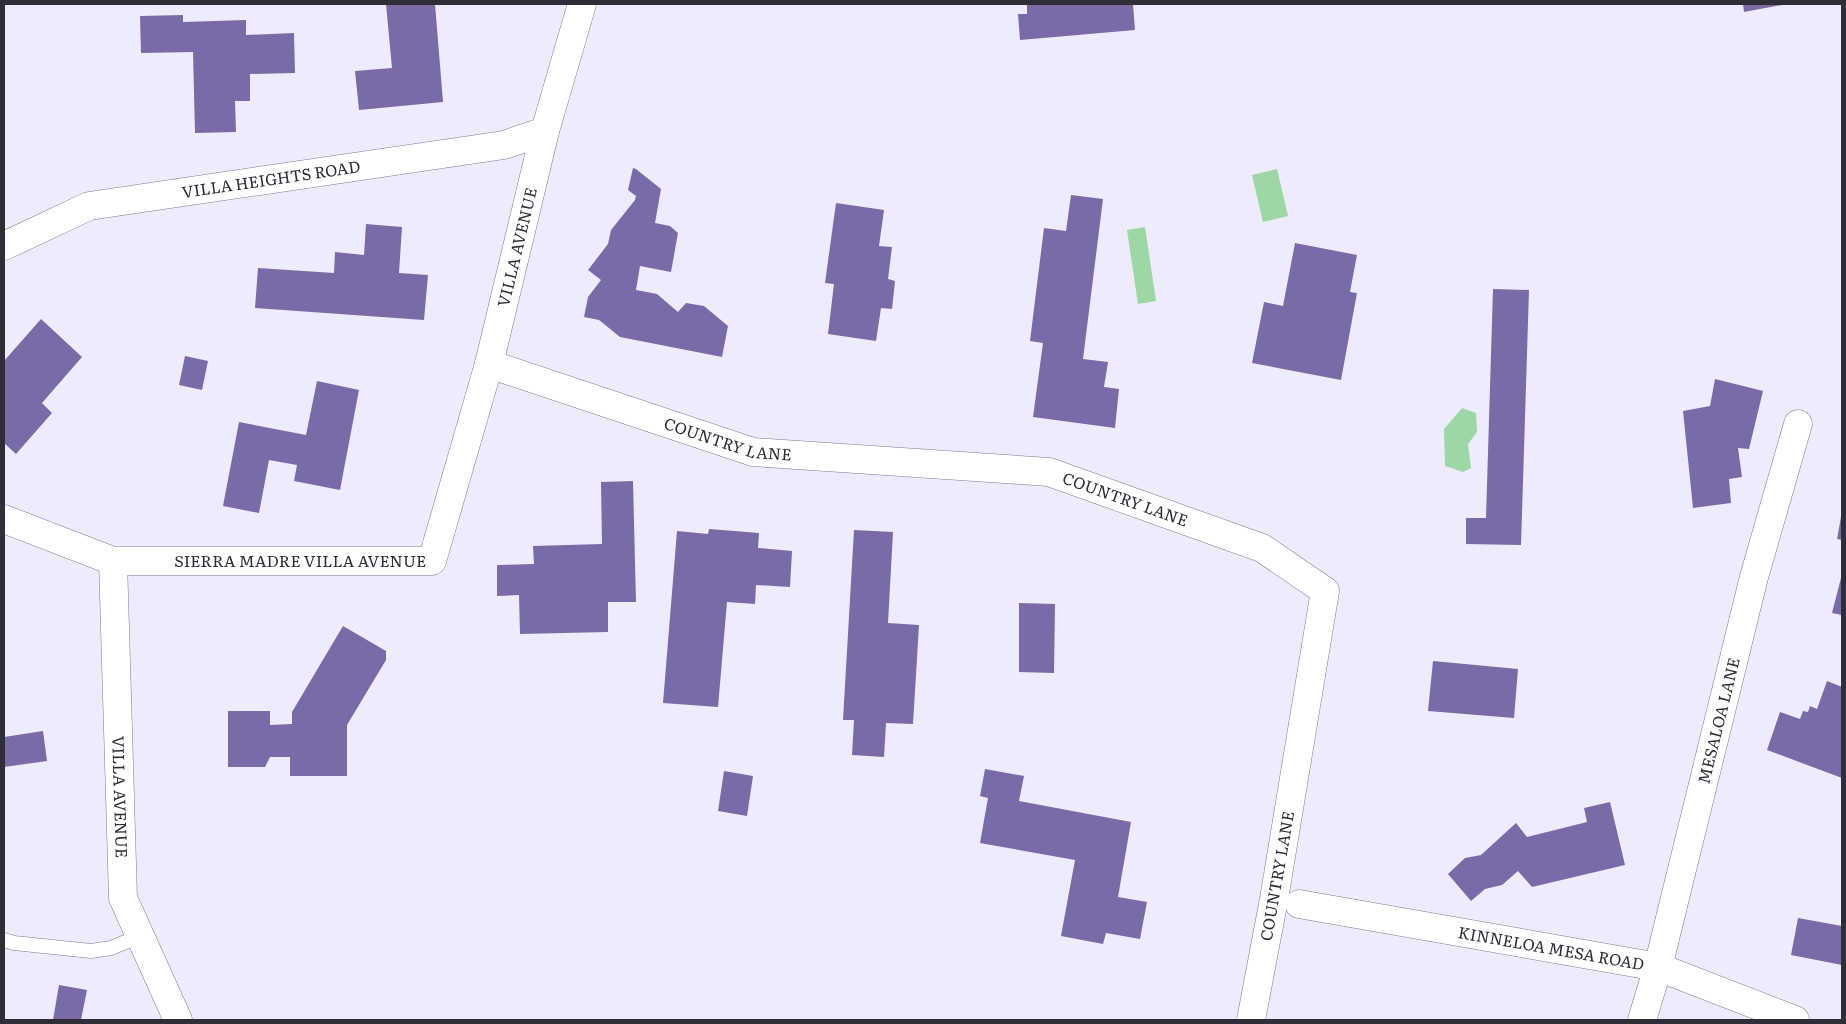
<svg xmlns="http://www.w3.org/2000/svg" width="1846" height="1024" viewBox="0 0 1846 1024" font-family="Literata,serif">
  <rect width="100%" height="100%" fill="#eeebfc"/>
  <g fill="#9cd7a5">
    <path d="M1277,169L1288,216L1263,222L1252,175Z"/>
    <path d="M1145,227L1156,301L1138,304L1127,230Z"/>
    <path d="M1462,408L1476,413L1477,432L1468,444L1471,468L1463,472L1445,466L1444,429Z"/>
  </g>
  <g fill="#7a6aa7">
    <path d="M386,4H435L443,102L359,110L355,71L392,68Z"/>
    <path d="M1027,4H1133L1135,30L1020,40L1018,14H1027Z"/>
    <path d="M1743,4H1782V5L1744,12Z"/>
    <path d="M183,15V22L246,20V35L294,33L295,73L250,74V101H235L236,132L195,133L193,52L141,53L140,16Z"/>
    <path d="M633,168L636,169L661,189L655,223L670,226L678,233L671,272L640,266L636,290L657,294L678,312L686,303L704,306L728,326L722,357L620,337L599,320L584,317L588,297L601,280L588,270L608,244L611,230L635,200L636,196L628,190Z"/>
    <path d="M1071,195L1103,199L1083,359L1108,362L1104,387L1119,389L1115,428L1033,417L1043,343L1030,341L1044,228L1066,231Z"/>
    <path d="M836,203L884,210L879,246L892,247L888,279L895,281L892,309L881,308L876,341L828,334L834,284L825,283Z"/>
    <path d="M366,224L402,227L399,273L428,275L424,320L255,308L258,268L334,273L335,252L364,255Z"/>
    <path d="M1295,243L1357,255L1350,292L1357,293L1341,380L1252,363L1264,302L1283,306Z"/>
    <path d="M1493,289L1529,290L1521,545L1466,544V518H1486Z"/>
    <path d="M41,319L82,357L42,403L52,413L16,454L4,443V361Z"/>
    <path d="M185,356L208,361L202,390L179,385Z"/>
    <path d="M1715,379L1763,391L1749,449L1738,448L1742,477L1729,479L1731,503L1693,508L1683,411L1710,406Z"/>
    <path d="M317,381L359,390L340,490L294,481L297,465L269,460L259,513L223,506L239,422L306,435Z"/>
    <path d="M633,481L636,602H608V632L520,634L519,595L497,596V565L534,564L533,546L602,544L601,482Z"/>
    <path d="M1841,517H1842V540L1837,539Z"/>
    <path d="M709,529L759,533L758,548L792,551L790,587L756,585L755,604L727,602L718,707L663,703L677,531L708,534Z"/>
    <path d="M854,530L893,532L888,623L919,625L913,724L886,723L884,757L852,755L854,720H843Z"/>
    <path d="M1842,574V615L1832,613Z"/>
    <path d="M1019,603L1055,604L1054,673L1019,672Z"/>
    <path d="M343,626L386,651V660L347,725V776H290V757H270L265,767H228V711H270V725L292,724V712Z"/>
    <path d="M1433,661L1518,669L1514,718L1428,711Z"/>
    <path d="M1827,681L1842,687V778L1767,750L1780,712L1800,719L1803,711L1808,712L1810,706L1817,709Z"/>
    <path d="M43,731L47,761L4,767V737Z"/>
    <path d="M985,769L1024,776L1019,801L1131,822L1118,897L1147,902L1140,939L1106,933L1103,944L1061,936L1075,860L980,843L988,798L980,796Z"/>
    <path d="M724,771L753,776L747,816L718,811Z"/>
    <path d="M1610,802L1625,865L1532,887L1518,871L1502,885L1485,889L1471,901L1448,874L1465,858L1481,855L1516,823L1527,837L1587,822L1584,808Z"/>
    <path d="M1798,918L1842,926V965L1791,955Z"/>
    <path d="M59,985L87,990L81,1020H53Z"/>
  </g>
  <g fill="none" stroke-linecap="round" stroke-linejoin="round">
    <defs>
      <path id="lane" d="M4,940L14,943L91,951L111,948L140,936"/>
      <g id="street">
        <path id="s1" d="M4,246L89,206L504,145L545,131"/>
        <path id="s2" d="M489,364L753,452L1049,472L1262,548L1325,591L1274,899L1251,1020"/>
        <path id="s3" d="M4,519L113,561H432L489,364L545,131L582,4"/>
        <path id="s4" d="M113,561L123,898L178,1020"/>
        <path id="s5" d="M1299,904L1658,967L1795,1020"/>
        <path id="s6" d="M1642,1020L1658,967L1754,577L1798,424"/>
      </g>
    </defs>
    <use href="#lane" stroke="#7f7993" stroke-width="15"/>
    <use href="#street" stroke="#7f7993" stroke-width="29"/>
    <use href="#lane" stroke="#fff" stroke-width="14"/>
    <use href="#street" stroke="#fff" stroke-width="28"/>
  </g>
  <g text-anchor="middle" stroke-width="5" stroke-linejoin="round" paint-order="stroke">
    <g font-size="16" fill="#2f2d38" stroke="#fff">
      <text dy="6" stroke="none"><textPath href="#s1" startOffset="278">VILLA HEIGHTS ROAD</textPath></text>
      <text dy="6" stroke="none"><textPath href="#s3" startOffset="761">VILLA AVENUE</textPath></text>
      <text dy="6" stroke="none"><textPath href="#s2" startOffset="251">COUNTRY LANE</textPath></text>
      <text dy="6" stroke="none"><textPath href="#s2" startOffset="656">COUNTRY LANE</textPath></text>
      <text dy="6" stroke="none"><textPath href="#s3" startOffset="304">SIERRA MADRE VILLA AVENUE</textPath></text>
      <text dy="6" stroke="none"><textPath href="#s6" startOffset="309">MESALOA LANE</textPath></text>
      <text dy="6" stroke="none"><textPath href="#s4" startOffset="236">VILLA AVENUE</textPath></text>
      <text transform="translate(1277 876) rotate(-80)" y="6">COUNTRY LANE</text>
      <text dy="6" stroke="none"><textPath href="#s5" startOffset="256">KINNELOA MESA ROAD</textPath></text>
    </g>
  </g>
  <rect width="1846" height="1024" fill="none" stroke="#2f2d38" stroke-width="10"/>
</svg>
